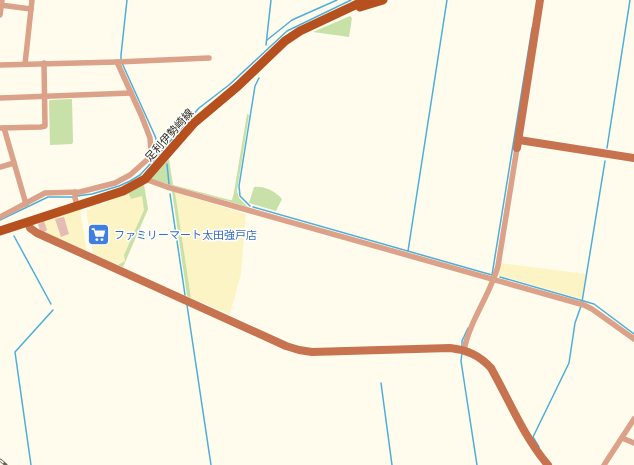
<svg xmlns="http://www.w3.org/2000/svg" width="634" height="465" viewBox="0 0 634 465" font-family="'DM Sans','Noto Sans JP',sans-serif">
  <rect width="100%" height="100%" fill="#fffced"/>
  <g fill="#fdf4c6">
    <path d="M144,185L148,209L123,267L93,254L86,210L91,209L90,205L99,202L100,205Z"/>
    <path d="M175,192L246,214L241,274L230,314L191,298Z"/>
    <path d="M80,209L87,253L39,231L37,223Z"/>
    <path d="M501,263L586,274L582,299L498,275Z"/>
  </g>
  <g fill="#c7e1a9">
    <path d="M350,16L352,18L349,37L313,32Z"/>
    <path d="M72,99L73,142L72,144L50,145L49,102L50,100Z"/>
    <path d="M247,114L249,115L237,191L239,198L248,207L149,179L169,159L173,185L230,200H232L234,192Z"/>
    <path d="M143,185H144L148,209L123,267L118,265L125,261L124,255L144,210L142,196L131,199L128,192Z"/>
    <path d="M254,187C264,186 275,191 282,199L276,211L249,203Z"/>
    <path d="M172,191L175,192L191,298L187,296Z"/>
  </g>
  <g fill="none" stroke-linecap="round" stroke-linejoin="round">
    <g stroke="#4caeda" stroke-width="1.5">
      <path d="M267,40L292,20L337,0"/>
      <path d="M266,45L271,0"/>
      <path d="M121,60V55L127,0"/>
      <path d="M122,63L155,136L159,149"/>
      <path d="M607,148L630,0"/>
      <path d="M155,157L156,149L157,146"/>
      <path d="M167,164L169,184"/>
      <path d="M170,194L185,295"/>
      <path d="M77,196L92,194L119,186L130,181L140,175L152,162L199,108L229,85L287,31L351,0"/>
      <path d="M250,206L240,196L239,186L255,86L259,78"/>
      <path d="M253,207L492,275L532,28"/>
      <path d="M0,220L48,197H73"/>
      <path d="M14,236L51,304"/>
      <path d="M408,251L447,0"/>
      <path d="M500,277L594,304L634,334"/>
      <path d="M582,302L605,161"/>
      <path d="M187,305L211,465"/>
      <path d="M462,347V341L468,328"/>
      <path d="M462,353L461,361L477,465"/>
      <path d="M381,383L392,465"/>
      <path d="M539,447L533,437L569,363L575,323L581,306"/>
      <path d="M31,465L15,352L53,310"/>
    </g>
  </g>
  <g fill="#e5bcb3">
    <path d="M64,217L69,234L61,237L55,219Z"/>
    <path d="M44,221L47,230L43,233L40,231L38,224Z"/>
    <path d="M99,225L104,240L95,243L90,228Z"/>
  </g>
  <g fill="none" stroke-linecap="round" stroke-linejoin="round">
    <g stroke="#dba189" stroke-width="5.5">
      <path d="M0,5L31,9"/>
      <path d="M0,15L2,0"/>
      <path d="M25,64L32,0"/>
      <path d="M0,65L117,62L209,58"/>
      <path d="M0,98L131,93"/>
      <path d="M0,128L41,127L45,126L44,63"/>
      <path d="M4,128L26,204"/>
      <path d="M0,167L14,163"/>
      <path d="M145,179L167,187L251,211L584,305L592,309L634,339"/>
      <path d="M75,192V198L77,205"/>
      <path d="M0,217L45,193L80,192L115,183L130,175L148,159L151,152L150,138L142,117L117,62"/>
      <path d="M464,350C470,320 490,295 498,266L517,148"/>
      <path d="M622,438L634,443"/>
      <path d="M604,465L634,419"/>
    </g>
    <g stroke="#c77350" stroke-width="8">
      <path d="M519,140L634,158"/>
      <path d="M517,148L540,0"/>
      <path d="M28,222L30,228L37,233L286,346L299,350L312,352L450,348C467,350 479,355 491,368C509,400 524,437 548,465"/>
    </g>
    <g stroke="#b6501f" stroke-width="9">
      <path d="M360,7L383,0"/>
      <path d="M0,231L123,191L145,179L194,123L238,86L285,41L300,31L366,0"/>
    </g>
    <defs>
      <path id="rail" d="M0,460L6,465"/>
    </defs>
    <use href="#rail" stroke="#666355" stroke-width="3"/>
    <use href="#rail" stroke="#fff" stroke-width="1.5" stroke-dasharray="4.5" stroke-linecap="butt"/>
  </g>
  <defs>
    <symbol id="supermarket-square" viewBox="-11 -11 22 22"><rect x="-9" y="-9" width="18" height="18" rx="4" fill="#3f7fe0" stroke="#fff"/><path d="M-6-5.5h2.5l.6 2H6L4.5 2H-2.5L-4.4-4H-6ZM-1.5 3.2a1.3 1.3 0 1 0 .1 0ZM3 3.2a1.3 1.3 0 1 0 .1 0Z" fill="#fff"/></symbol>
  </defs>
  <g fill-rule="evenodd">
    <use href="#supermarket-square" x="86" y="222" width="25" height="25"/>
  </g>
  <g text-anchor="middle" stroke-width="3" stroke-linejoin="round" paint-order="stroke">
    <g font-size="11" fill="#2c291b" stroke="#fff">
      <text transform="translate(169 135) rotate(-48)" y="4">足利伊勢崎線</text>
    </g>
    <g font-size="11" fill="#366cbe" stroke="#fff" text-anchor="start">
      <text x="114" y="239">ファミリーマート太田強戸店</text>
    </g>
  </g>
</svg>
